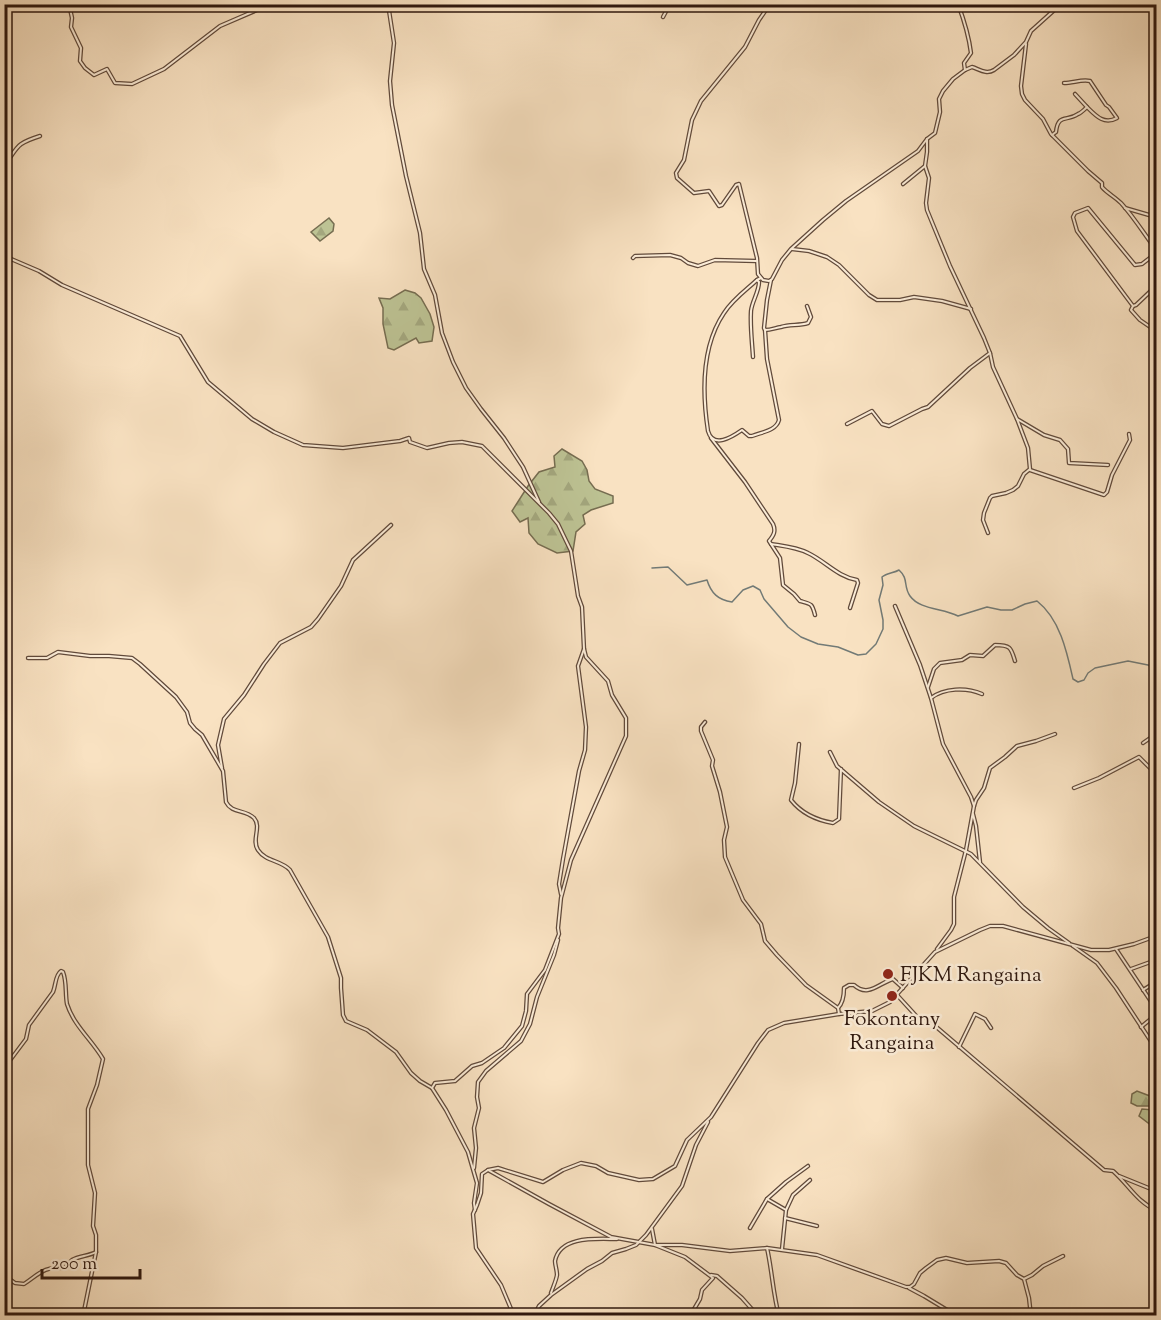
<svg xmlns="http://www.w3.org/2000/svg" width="1161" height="1320" viewBox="0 0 1161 1320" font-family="'Sorts Mill Goudy',serif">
  <defs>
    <pattern id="forest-firs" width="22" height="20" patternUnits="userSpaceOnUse" patternTransform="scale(1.5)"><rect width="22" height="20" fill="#bdc394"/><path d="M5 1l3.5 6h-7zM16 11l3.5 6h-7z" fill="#a3a77e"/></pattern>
  </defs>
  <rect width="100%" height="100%" fill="#f9e2c2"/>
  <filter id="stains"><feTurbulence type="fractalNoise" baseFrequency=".00333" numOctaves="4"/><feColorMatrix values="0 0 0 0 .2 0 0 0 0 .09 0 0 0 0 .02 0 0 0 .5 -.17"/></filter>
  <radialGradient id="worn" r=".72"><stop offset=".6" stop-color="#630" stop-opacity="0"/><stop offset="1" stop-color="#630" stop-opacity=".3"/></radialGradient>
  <g fill="url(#forest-firs)" stroke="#766d51" stroke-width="1.5">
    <path d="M329,218L334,224L333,231L320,241L311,232Z"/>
    <path d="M405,290L415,293L421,298L430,314L434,327L432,341L419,343L416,338L394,350L388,348L383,324V308L379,298L390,299Z"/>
    <path d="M562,449L582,461L587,470L589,481L595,489L613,496V503L591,510L583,515L585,524L576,532L573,551L557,553L538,544L529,533L528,518L520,522L512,511L528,486L539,472L555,467L554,456Z"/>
    <path d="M1156,1070V1129L1139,1116L1142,1109L1153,1110L1151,1106H1137L1131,1103L1132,1094L1137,1091L1150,1096C1149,1085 1149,1078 1156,1070Z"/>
  </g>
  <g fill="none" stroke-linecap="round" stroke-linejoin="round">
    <path stroke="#727a76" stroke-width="1.5" d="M652,568L668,567L687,585L707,580C711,593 718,600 732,602L743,590L753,586L760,590L764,599L788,627L801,637L818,644L838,647L858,655L866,654L876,644L883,629V620L879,600L883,585L882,577C887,573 894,573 899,570C909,579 903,586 910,596C920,610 943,608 958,616L987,607L1001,610H1012L1025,604L1037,601C1060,619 1067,652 1073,679L1078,682L1084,680L1088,673L1095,668L1128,661L1148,665L1156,669"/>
    <defs>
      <g id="minor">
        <path d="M69,4L72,18L71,27L81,48L80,61L85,68L94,75L107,69L115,83L132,84L164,69L220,26L257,10L266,4"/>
        <path d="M388,4L394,43L390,81L392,105L406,176L420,233L424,269L435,295L442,333L453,362L466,388L481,409L504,438L523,467L539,502"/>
        <path d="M770,4L759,20L745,47L701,101L692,120L684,160L676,173L677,178L694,193L709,191L719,206L722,205L736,185L739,184L757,258L758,274L763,280L769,281L772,279L782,260L791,249L823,220L846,201L918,151L927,139L935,133L940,112L939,99L943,91L953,79L965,70L972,67C979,69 986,75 994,70L1014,55L1026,42L1031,31L1061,4"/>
        <path d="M958,4C964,20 969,37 971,53L964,63L965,70"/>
        <path d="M663,17L670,4"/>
        <path d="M1026,44L1021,86L1022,94L1025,100L1043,119L1051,134L1088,171L1102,183V187C1107,193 1115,197 1121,203C1133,216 1143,232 1154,247L1155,254L1142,264L1135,265L1088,208L1075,213L1073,217L1077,231L1133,306L1131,310L1140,320L1156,331"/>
        <path d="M1064,83C1073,83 1082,79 1090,81L1106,105L1109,107L1117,118C1104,125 1096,116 1087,107"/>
        <path d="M1052,135L1056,132C1058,113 1067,122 1078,114C1081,113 1084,110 1087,107L1075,94"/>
        <path d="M927,139V152L925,166L929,178L926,203L927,210L950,266L984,338L990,353L993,367L1017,419L1044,435L1060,440L1068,449L1069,463L1108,465"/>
        <path d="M4,166C19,146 15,144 40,136"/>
        <path d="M903,184L925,166"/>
        <path d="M1125,208L1156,217"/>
        <path d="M792,249L809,251L827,257L839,265L869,295L877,300H900L914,297L942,301L971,309"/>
        <path d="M4,256L39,271L62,285L180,336L208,382L252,419L274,432L303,445L343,448L400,441L409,438L410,442L427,448L449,443L462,442L482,446L549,513L558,524L571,551L578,596L582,607L584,649L586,657L608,681L612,695L626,718V736L571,860L561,898L558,928L559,934L545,970L527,994L526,1011L522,1026L504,1048L482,1063L472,1066L455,1081L435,1083L432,1088"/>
        <path d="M633,258L635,256L670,255L681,258L688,263L698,266L715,260L756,261"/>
        <path d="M757,280C746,290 732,300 724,313C701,347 702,392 708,431C713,449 732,437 742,430L749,436H752C762,432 776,431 779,420L767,359L765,330"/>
        <path d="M771,280L767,300L764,328L765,330C771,330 775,328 781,327C790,324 799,326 808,323L811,317L807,306"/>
        <path d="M1133,306L1136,305L1156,286"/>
        <path d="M753,357C752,341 750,326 751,311C752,301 759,292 759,282L757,280L761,278"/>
        <path d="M847,424L872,411L882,424L889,426L922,409L928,407L970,368L990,353"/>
        <path d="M711,438L745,482L773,524C776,531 774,535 769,541L780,558L783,585L794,594L800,601C811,604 812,603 815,615"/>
        <path d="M1030,470L1104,495L1107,492L1112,475L1130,440L1129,434"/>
        <path d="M988,533L983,520L984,513L990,498L992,496L1006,493L1013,490L1018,486L1024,474L1030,469L1028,448L1017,419"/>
        <path d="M771,544C783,546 796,547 808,553C825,561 838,577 857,580L858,583L850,608"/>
        <path d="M895,606L920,665L931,698L943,744L971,797L974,806L966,850L954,897V924L951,930L937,949"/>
        <path d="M28,658H47L58,652L90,656H109L132,658L140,664L176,697L187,712L190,723L195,729L202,735L223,771L226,802C232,814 245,809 254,818C262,827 251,840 258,850C266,862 281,860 290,870L328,937L341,978V988L343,1015L346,1021L367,1030L396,1052L411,1073L420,1081L432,1088L446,1110L468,1152L477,1183L474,1203L475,1210"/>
        <path d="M928,687L934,669L940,663L962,660L970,655L983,656L995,645C1011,645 1011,648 1015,661"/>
        <path d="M931,698C944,688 966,687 982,694"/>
        <path d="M705,722L701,727V731L713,760L712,766L720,792L727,827L724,840L725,857L743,900L761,924L765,941L777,955L806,985L838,1008L839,1014"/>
        <path d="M1143,743L1156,734"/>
        <path d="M799,744L795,783L791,800C802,814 816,820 833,823L839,819L841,769"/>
        <path d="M830,752L837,766L879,802L914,826L971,854L1023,907L1048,928L1069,943"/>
        <path d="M222,768L218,745L224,719L244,695L264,664L280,643L311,627L318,619L341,586L353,560L391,525"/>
        <path d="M1074,788L1099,778L1139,757L1156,774"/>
        <path d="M974,806L976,800L984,788L990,768L1005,757L1017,746L1036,741L1055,734"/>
        <path d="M973,814L976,826L980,862"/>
        <path d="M561,894L559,884L563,859L579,771L585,750L586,727L578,666L584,649"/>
        <path d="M1073,946L1097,963L1116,988L1156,1049"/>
        <path d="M1116,949L1156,1009"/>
        <path d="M1131,969L1156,960"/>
        <path d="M1143,990L1156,982"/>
        <path d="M897,995L919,1019L934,1025L1104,1170L1113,1171C1128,1184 1137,1202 1156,1210"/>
        <path d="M838,1008C843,1003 844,995 844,988L849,985H854C868,998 879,983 893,979L903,988"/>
        <path d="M1141,1027L1152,1018L1156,1010"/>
        <path d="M959,1047L975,1014L985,1019L991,1028"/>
        <path d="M4,1076L8,1063L26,1039L29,1025L53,992C56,985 55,975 61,971L63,972C67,982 65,994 67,1004C74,1026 92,1040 103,1059L97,1085L88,1109V1165L95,1193L93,1226L96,1235V1252L83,1316"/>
        <path d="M4,1117L7,1131L4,1138"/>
        <path d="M474,1168L476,1148L474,1128L479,1108L477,1097L478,1082L486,1071L521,1041L530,1024L537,997L554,955L558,940"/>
        <path d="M488,1170L549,1204L611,1237L655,1245H682L730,1251L767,1248L817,1255L906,1287H910L914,1284L920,1273L926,1268L937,1260L946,1258L967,1263L999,1261L1006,1263L1017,1275L1024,1279L1029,1298L1031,1316"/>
        <path d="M1119,1176L1156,1191"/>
        <path d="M786,1210L767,1199L786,1182L808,1166"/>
        <path d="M785,1218L817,1226"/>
        <path d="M750,1228L767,1199"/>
        <path d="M652,1229L655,1245L685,1257L713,1278L702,1290L700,1299L690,1316"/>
        <path d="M767,1248C772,1270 773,1294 779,1316"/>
        <path d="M782,1249L786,1210L793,1195L810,1180"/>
        <path d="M4,1275L15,1283L24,1284C39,1274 44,1266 64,1268C65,1268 71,1261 72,1260C79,1256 89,1256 96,1252"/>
        <path d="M711,1275L717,1276L742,1298L758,1316"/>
        <path d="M1024,1279L1032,1275L1043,1266L1063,1256"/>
        <path d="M909,1288L924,1296L957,1316"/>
        <path d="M551,1293C553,1287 556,1281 557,1275C557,1270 555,1265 555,1261C560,1235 598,1239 617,1239"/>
        <path d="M514,1316L501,1285L476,1248L473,1214L477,1205L481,1193L482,1174L488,1170L498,1168L543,1182L563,1170L581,1163L596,1166L608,1173L639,1180L653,1179L675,1166L687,1140L711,1117L758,1043L768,1030L784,1023L839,1014L872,1011L890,1002L935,952L980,930L990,926H1003L1091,950H1109L1134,944L1156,936"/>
        <path d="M534,1316L539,1306L551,1295L587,1269L602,1261L612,1253L626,1249L636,1245L646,1235L682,1186L696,1145L708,1122"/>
        <path d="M1094,1316L1101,1312L1104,1316"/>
      </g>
    </defs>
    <use href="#minor" stroke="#614a3b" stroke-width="4.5"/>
    <use href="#minor" stroke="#fbecd7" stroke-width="2"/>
  </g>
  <g fill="#8f2418" stroke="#fbecd7" stroke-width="2">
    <circle cx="888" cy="974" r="6"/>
    <circle cx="892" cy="996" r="6"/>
  </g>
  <g text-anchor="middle" stroke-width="5" stroke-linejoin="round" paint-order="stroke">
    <g font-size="21" fill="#2e170e" stroke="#fbecd7" text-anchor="start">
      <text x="900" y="981">FJKM Rangaina</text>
      <text x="892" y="1025" text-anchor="middle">Fokontany<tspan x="892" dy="24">Rangaina</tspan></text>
    </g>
  </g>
  <rect width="1161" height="1320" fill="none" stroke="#f9e2c2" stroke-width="24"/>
  <rect x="6" y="6" width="1149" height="1308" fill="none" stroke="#2e170e" stroke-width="3"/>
  <rect x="12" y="12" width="1137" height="1296" fill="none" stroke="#2e170e" stroke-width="1.5"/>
  <path d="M42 1269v9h98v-9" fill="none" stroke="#2e170e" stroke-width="3"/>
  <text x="51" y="1269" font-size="18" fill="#2e170e" stroke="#fbecd7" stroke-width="4.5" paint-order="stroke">200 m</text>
  <rect width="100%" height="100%" filter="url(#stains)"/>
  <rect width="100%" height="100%" fill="url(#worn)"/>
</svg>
